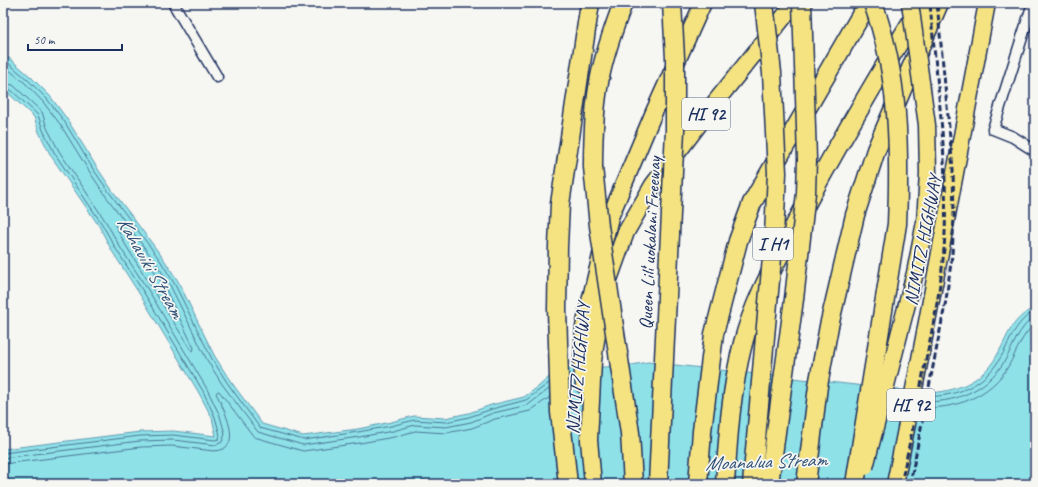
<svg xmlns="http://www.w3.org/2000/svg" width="1038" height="487" viewBox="0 0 1038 487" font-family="Caveat,sans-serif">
  <rect width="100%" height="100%" fill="#f6f6f2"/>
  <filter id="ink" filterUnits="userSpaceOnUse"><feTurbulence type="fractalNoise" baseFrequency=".025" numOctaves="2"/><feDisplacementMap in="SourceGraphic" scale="8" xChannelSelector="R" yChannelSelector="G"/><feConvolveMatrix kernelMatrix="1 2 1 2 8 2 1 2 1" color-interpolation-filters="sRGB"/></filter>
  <g filter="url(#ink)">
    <path fill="#8fe1e8" stroke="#619ab1" d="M3,56L9,58L31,77L50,96L67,119L96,166L112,190L163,258L178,281L214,355L229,379L262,424L303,436L358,429L391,422L414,416L445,418L469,413L491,405L524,397L538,387L558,369L627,366L648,362L928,393C954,392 982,382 996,357C1009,335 1010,320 1035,307V484H3V449L140,432L173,431L216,436L212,418L199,393L142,298L112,251L99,226L51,156L39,132L34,117L7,92H3Z"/>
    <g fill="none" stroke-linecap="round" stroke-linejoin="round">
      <g stroke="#497695" stroke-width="1">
        <path d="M3,60L7,62L28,80L47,99L64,121L93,169L109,192L160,260L174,283L211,357L226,381L260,428L304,440L358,432L391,426L414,420L446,422L469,417L492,409L526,400L549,383"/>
        <path d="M3,65L25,83L43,102L60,124L89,171L105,195L156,263L170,285L207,360L222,384L258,432L303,445L359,437L393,431L415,425L446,427L471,422L493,413L528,405L549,389"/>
        <path d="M3,83L13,85L42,112L47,128L59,151L106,222L120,247L150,293L207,389L220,416L225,434L222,442L216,445L173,440L140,441L3,458"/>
        <path d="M3,88L10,89L38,115L43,130L55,154L102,224L116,249L146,296L203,391L215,417L220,435L219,439L215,440L173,435L140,436L3,453"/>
        <path d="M116,222L118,223L151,266L165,288L194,348L193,351L191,350L125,244L115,225Z"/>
        <path d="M922,396C951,399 984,386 999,360C1012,340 1013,323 1035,311"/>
        <path d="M921,401C952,405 987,390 1004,362C1014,346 1018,327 1035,317"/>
        <path d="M920,407C953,411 992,396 1009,365C1017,351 1022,334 1035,324"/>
        <path d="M3,464L141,447L172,446L214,451C246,450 223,408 216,393L218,391H219L254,437L303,451L360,443L394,437L415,431L446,433L472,428L495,419L530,411L550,397"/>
      </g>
      <defs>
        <g id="street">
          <path d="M173,3L217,77"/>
          <path d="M1033,3L993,129L1013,137L1035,151"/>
        </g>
        <g id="primary">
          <path d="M584,385L582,362L584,327L610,217L654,112L703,3"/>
          <path d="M593,484L589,440L593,361L602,299L626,232L653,185L717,100L795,3"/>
          <path d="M895,484L920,359L987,3"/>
        </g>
        <g id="highway">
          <path d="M593,167C593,137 594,106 600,77C605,52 614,27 623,3"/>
          <path d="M568,484L560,412L557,309L558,246L560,204L590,3"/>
          <path d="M698,484L702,431L714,334L738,241L752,203L868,3"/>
          <path d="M725,484C728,437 731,389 743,343C754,301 775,264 795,225C835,149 878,76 923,3"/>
          <path d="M806,484L818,386L829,326L855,215L876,150L939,3"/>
        </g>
      </defs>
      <use href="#street" stroke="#1b2f5e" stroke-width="13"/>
      <use href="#primary" stroke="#1b2f5e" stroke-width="19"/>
      <use href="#highway" stroke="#1b2f5e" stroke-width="21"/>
      <use href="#street" stroke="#f6f6f2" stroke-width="10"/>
      <use href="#primary" stroke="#f5e382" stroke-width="16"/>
      <use href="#highway" stroke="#f5e382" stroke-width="18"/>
      <g stroke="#1b2f5e" stroke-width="3" stroke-dasharray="6 3" stroke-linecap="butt">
        <path d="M901,484C910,442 918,401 926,359C935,318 943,275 945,233C948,156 936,79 930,3"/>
        <path d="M910,484L946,300L952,255L954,217L953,169L937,3"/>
      </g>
      <defs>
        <path id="primary-bridge" d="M865,467L915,273L925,222L928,173L927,125L910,3"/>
        <g id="highway-bridge">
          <path d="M593,167L599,226L630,433L633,484"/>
          <path d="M658,484L675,130V58L672,3"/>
          <path d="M752,484L774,235L777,173L772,73L764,3"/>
          <path d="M769,484L794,299L806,193L807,159L802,3"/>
          <path d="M855,484L897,224C900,147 899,76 873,3"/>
        </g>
      </defs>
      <use href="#primary-bridge" stroke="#1b2f5e" stroke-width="19" stroke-linecap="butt"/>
      <use href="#highway-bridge" stroke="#1b2f5e" stroke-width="21" stroke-linecap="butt"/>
      <use href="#primary-bridge" stroke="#f5e382" stroke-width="16"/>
      <use href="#highway-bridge" stroke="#f5e382" stroke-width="18"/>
    </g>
  </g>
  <g text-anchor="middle" stroke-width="3.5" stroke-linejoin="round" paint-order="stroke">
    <g fill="#f6f6f2" stroke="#5d6b8a" stroke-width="1">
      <rect x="682" y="98" width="48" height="32" rx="3"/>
      <rect x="753" y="228" width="40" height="32" rx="3"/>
      <rect x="887" y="389" width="48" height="32" rx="3"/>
    </g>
    <g font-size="18" font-weight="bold" fill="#1b2f5e">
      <text x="706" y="120">HI 92</text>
      <text x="773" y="250">I H1</text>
      <text x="911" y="411">HI 92</text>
    </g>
    <g font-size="19" fill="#1b2f5e" stroke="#f6f6f2">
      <text transform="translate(922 240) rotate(-79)" y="7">NIMITZ HIGHWAY</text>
      <text transform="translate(649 243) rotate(-87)" y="7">Queen Liliʻuokalani Freeway</text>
      <text transform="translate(577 368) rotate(-85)" y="7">NIMITZ HIGHWAY</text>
    </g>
    <g font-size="20" font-style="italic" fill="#32537a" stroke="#f6f6f2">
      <text transform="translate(151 267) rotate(60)" y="7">Kahauiki Stream</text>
      <text transform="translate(766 461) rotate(-2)" y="7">Moanalua Stream</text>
    </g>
  </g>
  <rect width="1038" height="487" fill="none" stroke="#f6f6f2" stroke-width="16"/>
  <rect x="8" y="8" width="1022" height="471" fill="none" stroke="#1b2f5e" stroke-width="1.5" filter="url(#ink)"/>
  <path d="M28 44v6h94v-6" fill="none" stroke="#1b2f5e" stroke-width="2"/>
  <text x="34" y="44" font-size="12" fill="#1b2f5e" stroke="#f6f6f2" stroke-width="3" paint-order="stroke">50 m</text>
</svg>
